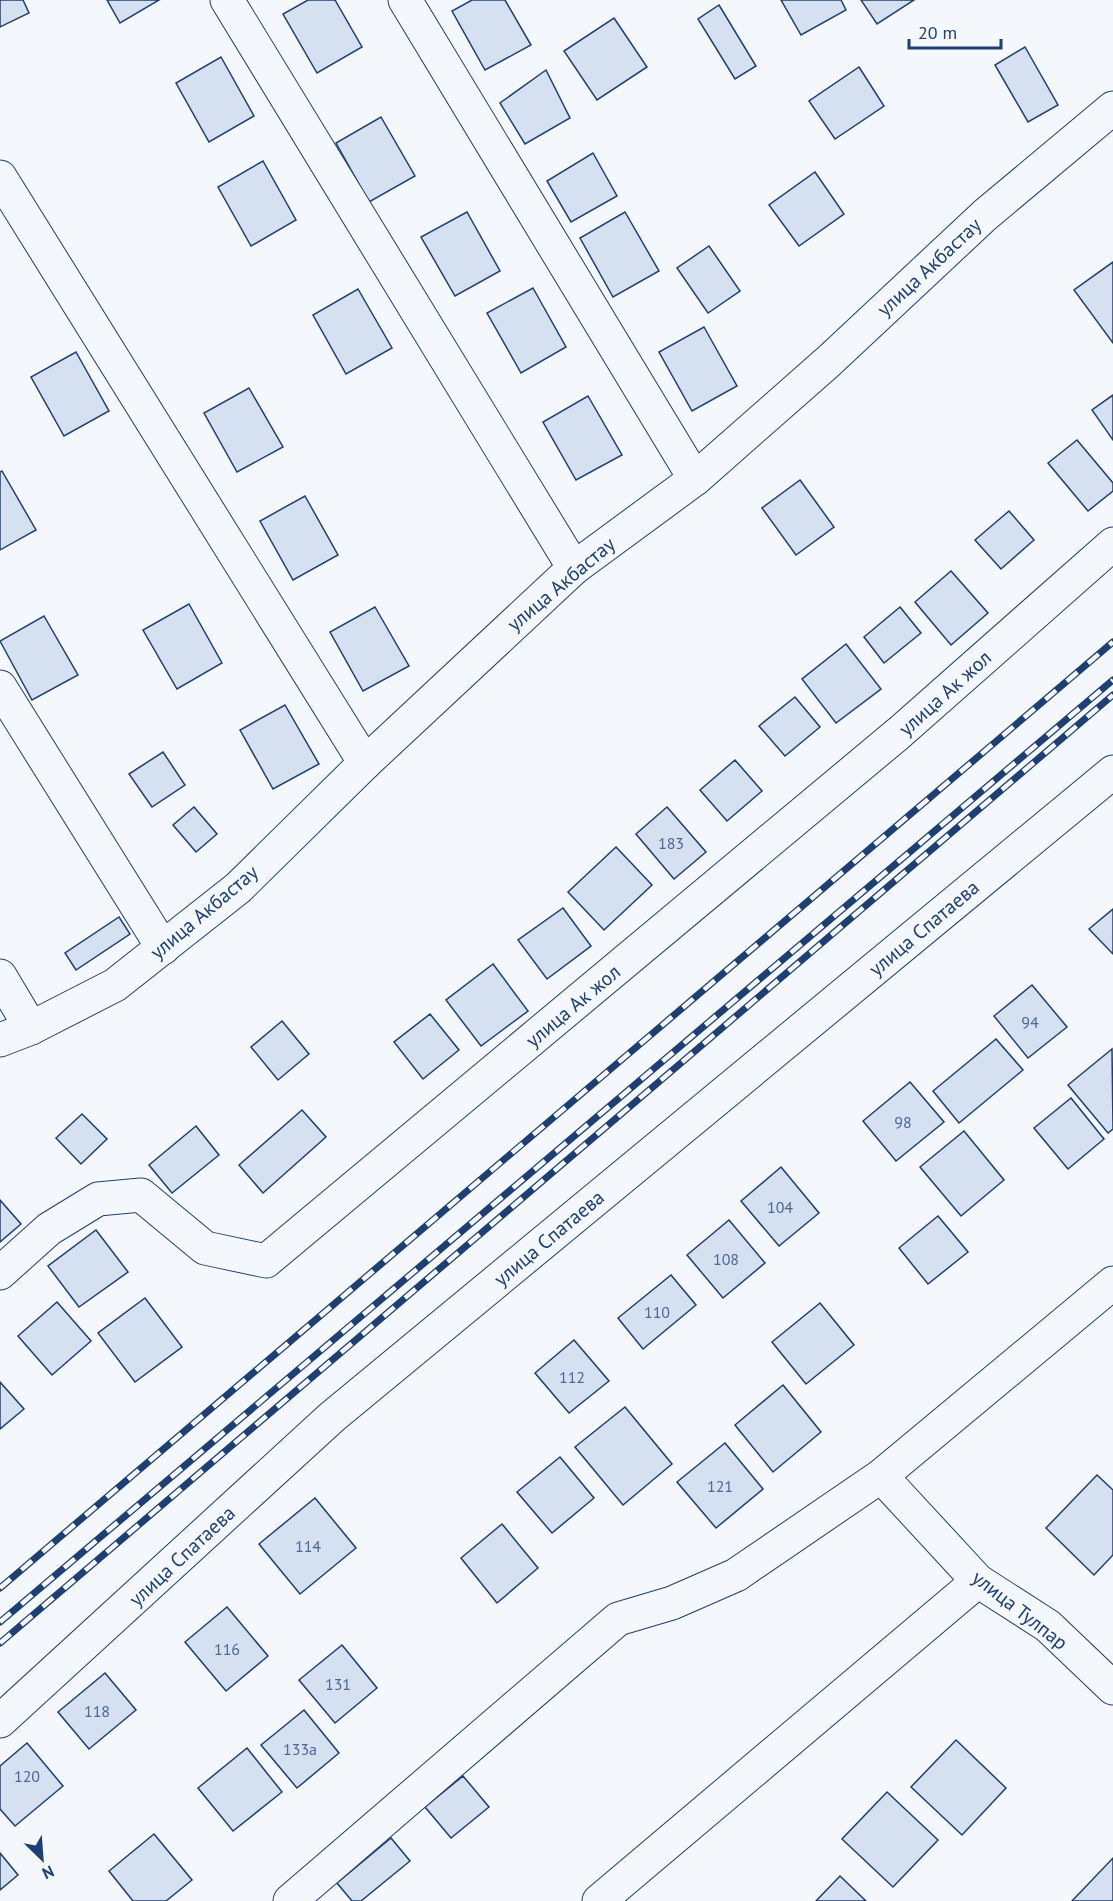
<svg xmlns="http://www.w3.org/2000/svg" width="1113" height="1901" viewBox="0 0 1113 1901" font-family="'PT Sans',sans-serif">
  <rect width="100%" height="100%" fill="#f4f7fb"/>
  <g fill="#d5e0f0" stroke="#1d3f73" stroke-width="1.5">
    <path d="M0,0H23L29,13L0,27Z"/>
    <path d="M107,0H159L120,23Z"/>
    <path d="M308,0H335L362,47L317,73L283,14Z"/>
    <path d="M472,0H505L531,45L485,70L452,11Z"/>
    <path d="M781,0H841L846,10L801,35Z"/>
    <path d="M861,0H914L877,24Z"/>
    <path d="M719,5L756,66L735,79L698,19Z"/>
    <path d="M614,18L647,67L597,100L564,51Z"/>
    <path d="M1025,47L1058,105L1028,122L995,65Z"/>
    <path d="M221,57L254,116L209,142L176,83Z"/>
    <path d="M859,67L884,106L835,139L809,101Z"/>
    <path d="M546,70L570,118L525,144L500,103Z"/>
    <path d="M381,117L415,176L369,202L336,143Z"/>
    <path d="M593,153L617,196L571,222L547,181Z"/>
    <path d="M263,161L296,220L251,246L218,187Z"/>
    <path d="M815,172L844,214L799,246L769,205Z"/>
    <path d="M467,212L500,271L455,296L421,237Z"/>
    <path d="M625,212L659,271L613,297L580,238Z"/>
    <path d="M709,246L740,291L708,313L677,268Z"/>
    <path d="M1113,262V343L1074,290Z"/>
    <path d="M533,288L566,347L521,373L487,313Z"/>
    <path d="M358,289L392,348L346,374L313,315Z"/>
    <path d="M704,327L737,386L692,411L659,352Z"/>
    <path d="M76,352L109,411L64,436L31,377Z"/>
    <path d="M249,388L283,447L237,472L204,413Z"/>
    <path d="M1113,395V440L1092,410Z"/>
    <path d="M588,396L622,455L576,480L543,422Z"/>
    <path d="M1077,440L1113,483V491L1088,511L1048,463Z"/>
    <path d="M2,471L36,530L0,550V472Z"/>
    <path d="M800,480L834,527L796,555L762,508Z"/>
    <path d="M305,496L338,555L293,580L260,521Z"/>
    <path d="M1009,511L1034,540L1001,569L975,540Z"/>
    <path d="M951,571L988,613L951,645L915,602Z"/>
    <path d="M189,604L222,663L177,689L143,630Z"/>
    <path d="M375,607L409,666L363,691L330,632Z"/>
    <path d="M900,607L921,633L884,663L864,637Z"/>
    <path d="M44,616L78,675L32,700L0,641Z"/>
    <path d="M846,644L881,689L836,723L802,679Z"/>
    <path d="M795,697L820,727L785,756L759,726Z"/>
    <path d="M285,705L319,764L273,789L240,730Z"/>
    <path d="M163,752L185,785L152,807L129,774Z"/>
    <path d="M735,760L762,791L727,821L700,790Z"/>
    <path d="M194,807L217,834L196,852L173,825Z"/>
    <path d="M667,807L706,852L674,879L636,834Z"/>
    <path d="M616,847L652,885L604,930L568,892Z"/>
    <path d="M563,908L591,946L547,979L518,940Z"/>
    <path d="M1113,909V954L1089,929Z"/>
    <path d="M119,917L130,934L76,970L65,953Z"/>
    <path d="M493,964L528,1011L481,1046L446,1000Z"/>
    <path d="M1032,985L1067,1027L1028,1058L994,1016Z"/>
    <path d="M430,1014L459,1050L423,1079L394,1042Z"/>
    <path d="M282,1021L309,1054L278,1080L251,1047Z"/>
    <path d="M996,1039L1023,1070L959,1123L933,1091Z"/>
    <path d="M1112,1049L1113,1129L1108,1133L1068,1085Z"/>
    <path d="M910,1082L944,1122L896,1161L863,1121Z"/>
    <path d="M1071,1098L1104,1139L1068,1169L1034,1128Z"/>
    <path d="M302,1110L326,1137L263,1193L239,1165Z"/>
    <path d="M82,1114L107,1139L81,1164L56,1138Z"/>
    <path d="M196,1126L219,1155L172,1193L149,1165Z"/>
    <path d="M964,1131L1004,1180L961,1216L920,1167Z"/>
    <path d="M781,1167L819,1213L779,1246L741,1201Z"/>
    <path d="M0,1200L21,1224L0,1242Z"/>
    <path d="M938,1216L968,1252L928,1284L899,1248Z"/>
    <path d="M729,1220L765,1263L723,1298L687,1255Z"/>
    <path d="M96,1230L128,1272L79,1307L48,1266Z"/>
    <path d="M671,1275L696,1305L643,1349L618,1318Z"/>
    <path d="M145,1298L182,1347L135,1382L98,1333Z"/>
    <path d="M57,1302L91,1341L52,1375L18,1336Z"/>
    <path d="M820,1303L854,1345L806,1384L772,1342Z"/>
    <path d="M574,1340L609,1381L569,1413L535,1373Z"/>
    <path d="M0,1382L24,1409L0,1429Z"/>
    <path d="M783,1385L821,1432L773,1472L735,1425Z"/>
    <path d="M625,1407L672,1464L623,1505L575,1447Z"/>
    <path d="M725,1443L763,1489L716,1528L677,1482Z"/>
    <path d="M560,1457L594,1498L552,1533L517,1492Z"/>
    <path d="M1097,1475L1113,1490V1555L1094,1575L1046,1528Z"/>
    <path d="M315,1498L356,1548L300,1594L259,1544Z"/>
    <path d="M502,1524L538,1568L497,1603L461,1558Z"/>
    <path d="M227,1607L268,1656L226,1691L185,1642Z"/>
    <path d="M342,1645L377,1688L335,1723L299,1680Z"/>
    <path d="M105,1673L136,1710L89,1749L58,1712Z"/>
    <path d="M304,1710L339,1753L297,1788L261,1745Z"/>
    <path d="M956,1740L1006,1788L962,1835L911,1787Z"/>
    <path d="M27,1743L63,1786L15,1826L0,1809V1766Z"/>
    <path d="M247,1748L282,1792L233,1831L198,1788Z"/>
    <path d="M463,1776L489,1807L451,1838L425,1807Z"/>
    <path d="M887,1792L938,1840L893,1887L842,1839Z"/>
    <path d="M154,1834L192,1880L166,1901H133L109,1871Z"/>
    <path d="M391,1838L410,1861L361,1901H352L337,1883Z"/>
    <path d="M0,1853L18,1875L0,1890Z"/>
    <path d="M1113,1858V1901H1072Z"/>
    <path d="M840,1876L866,1901H816Z"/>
  </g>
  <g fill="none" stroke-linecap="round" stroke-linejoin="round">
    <defs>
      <g id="minor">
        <path d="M227,0L574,568"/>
        <path d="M405,0L695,479"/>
        <path d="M0,177L365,763"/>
        <path d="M0,687L163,948"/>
        <path d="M0,976L31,1028"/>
        <path d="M0,1040L31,1028L115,985L238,888L365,763L574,568L695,479L829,361L985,215L1113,108"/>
        <path d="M0,1273L49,1229L98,1199L141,1195L205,1248L266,1261L899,733L1113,544"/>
        <path d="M881,1476L978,1581L1048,1626L1113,1688"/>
        <path d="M0,1721L332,1417L1113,772"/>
        <path d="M290,1901L618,1619L672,1603L736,1575L881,1476L1113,1283"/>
        <path d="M599,1901L978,1581"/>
      </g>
    </defs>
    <use href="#minor" stroke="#1d3f73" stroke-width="35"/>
    <use href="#minor" stroke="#f4f7fb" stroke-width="33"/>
    <defs>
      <g id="rail">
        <path d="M0,1588L1113,642"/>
        <path d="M0,1622L1113,680"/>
        <path d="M0,1643L1113,695"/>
      </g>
    </defs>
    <use href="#rail" stroke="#1d3f73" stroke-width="7"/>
    <use href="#rail" stroke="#f4f7fb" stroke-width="4.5" stroke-dasharray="14" stroke-linecap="butt"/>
  </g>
  <g text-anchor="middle" stroke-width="4.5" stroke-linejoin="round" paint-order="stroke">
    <g font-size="16" fill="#4b6792">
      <text x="671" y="849">183</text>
      <text x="1030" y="1028">94</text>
      <text x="903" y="1128">98</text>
      <text x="780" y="1213">104</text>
      <text x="726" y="1265">108</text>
      <text x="657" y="1318">110</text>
      <text x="572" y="1383">112</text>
      <text x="720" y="1492">121</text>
      <text x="308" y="1552">114</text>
      <text x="227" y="1655">116</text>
      <text x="338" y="1690">131</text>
      <text x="97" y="1717">118</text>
      <text x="300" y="1755">133а</text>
      <text x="27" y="1782">120</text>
    </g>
    <g font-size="20" fill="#1d3f73" stroke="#f4f7fb">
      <text transform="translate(929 267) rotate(-43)" y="7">улица Акбастау</text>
      <text transform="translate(561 584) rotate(-40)" y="7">улица Акбастау</text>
      <text transform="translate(945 693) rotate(-42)" y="7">улица Ак жол</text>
      <text transform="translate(204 912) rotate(-40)" y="7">улица Акбастау</text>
      <text transform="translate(924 928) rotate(-40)" y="7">улица Спатаева</text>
      <text transform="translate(573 1006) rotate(-40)" y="7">улица Ак жол</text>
      <text transform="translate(549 1238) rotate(-40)" y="7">улица Спатаева</text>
      <text transform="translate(182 1556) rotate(-43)" y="7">улица Спатаева</text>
      <text transform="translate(1020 1610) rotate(38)" y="7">улица Тулпар</text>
    </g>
  </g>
  <g transform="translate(42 1859) rotate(155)" stroke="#f4f7fb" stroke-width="4.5" paint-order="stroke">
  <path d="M0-4.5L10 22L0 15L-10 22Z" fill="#1d3f73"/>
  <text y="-9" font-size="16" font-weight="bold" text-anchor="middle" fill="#1d3f73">N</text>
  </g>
  <path d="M909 39v9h92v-9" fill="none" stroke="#1d3f73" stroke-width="3"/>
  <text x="918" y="39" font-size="18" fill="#1d3f73" stroke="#f4f7fb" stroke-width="4.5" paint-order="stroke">20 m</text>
</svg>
